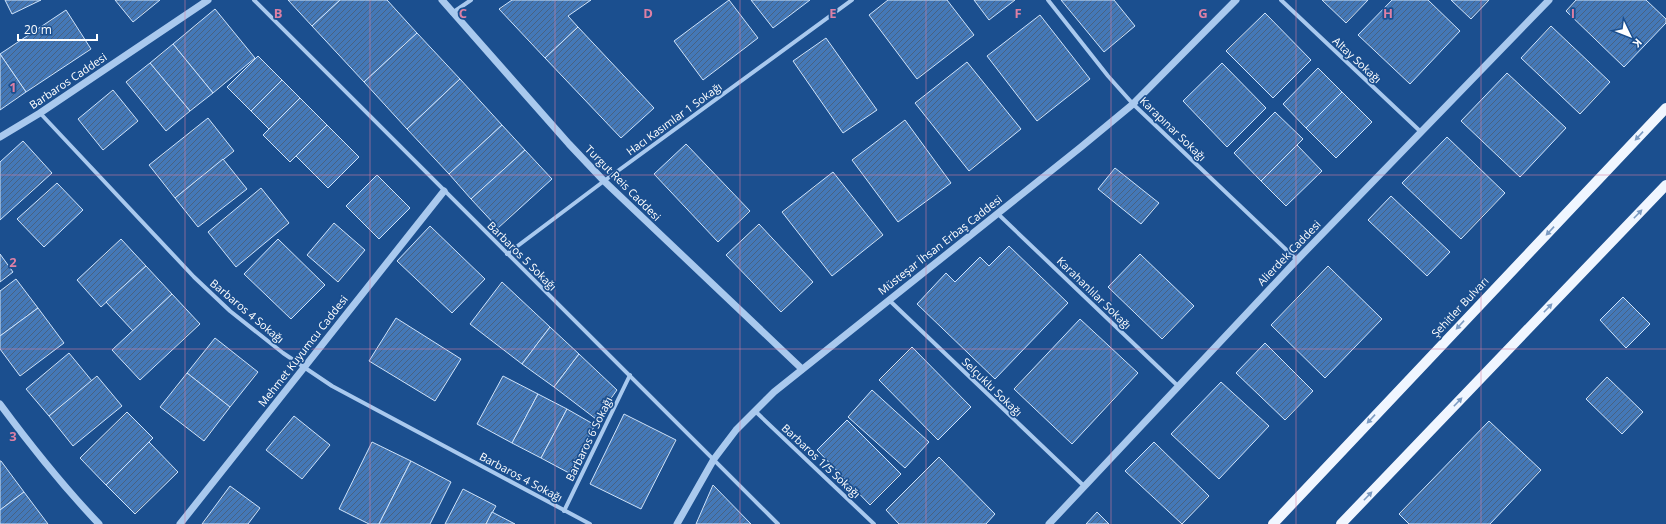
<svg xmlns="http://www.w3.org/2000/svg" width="1666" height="524" viewBox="0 0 1666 524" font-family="'Open Sans',sans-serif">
  <defs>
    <pattern id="building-hatch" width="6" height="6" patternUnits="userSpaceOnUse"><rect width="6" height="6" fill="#4478b7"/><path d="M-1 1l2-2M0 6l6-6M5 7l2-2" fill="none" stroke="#486282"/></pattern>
  </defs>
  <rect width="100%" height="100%" fill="#1b4f8f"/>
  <g fill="url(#building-hatch)" stroke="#cfe3fa">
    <path d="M5,0H41L12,14Z"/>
    <path d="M115,0H160L133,22Z"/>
    <path d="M288,0H340L312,26Z"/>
    <path d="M340,0H387L417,33L364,82L312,26Z"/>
    <path d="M512,0H591L568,16L578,27L545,58L499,9Z"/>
    <path d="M729,0L758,38L703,80L674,41Z"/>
    <path d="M751,0H810L773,28Z"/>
    <path d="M888,0H947L974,35L917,79L869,15Z"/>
    <path d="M974,0H1015L989,20Z"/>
    <path d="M1061,0H1114L1135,26L1104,52Z"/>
    <path d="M1322,0H1368L1346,23Z"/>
    <path d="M1392,0H1428L1460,31L1410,84L1358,35Z"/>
    <path d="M1451,0H1489L1471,19Z"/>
    <path d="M1576,0H1646L1666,19V23L1624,67L1566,11Z"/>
    <path d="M215,9L255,58L213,93L173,44Z"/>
    <path d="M66,10L91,49L26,92L0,54Z"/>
    <path d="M1265,13L1311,60L1273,98L1226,51Z"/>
    <path d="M1040,15L1090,79L1037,121L987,56Z"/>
    <path d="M1551,26L1610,82L1580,114L1521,58Z"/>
    <path d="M578,27L654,108L621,138L545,58Z"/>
    <path d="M417,33L460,79L407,129L364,82Z"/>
    <path d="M826,38L877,110L843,133L793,61Z"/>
    <path d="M173,44L213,93L190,111L150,63Z"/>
    <path d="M0,54L26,92L0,110Z"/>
    <path d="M258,56L282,80L251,111L227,87Z"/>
    <path d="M967,62L1021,129L969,171L915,103Z"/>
    <path d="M150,63L190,111L166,131L126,82Z"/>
    <path d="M1222,63L1266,108L1227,147L1183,101Z"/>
    <path d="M1318,68L1342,92L1306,128L1283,104Z"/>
    <path d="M1507,73L1566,128L1520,177L1461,121Z"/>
    <path d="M460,79L502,125L449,174L407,129Z"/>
    <path d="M282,80L300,98L269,129L251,111Z"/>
    <path d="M113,90L138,121L103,150L78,119Z"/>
    <path d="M1342,92L1372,122L1336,158L1306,128Z"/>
    <path d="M300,98L327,125L290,162L263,135Z"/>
    <path d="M1275,112L1303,139L1261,181L1234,153Z"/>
    <path d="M208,118L234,151L175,198L149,165Z"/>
    <path d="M905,120L951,183L898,222L852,160Z"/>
    <path d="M327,125L359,157L328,188L296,156Z"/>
    <path d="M502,125L525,150L471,199L449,174Z"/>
    <path d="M1447,137L1505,193L1461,239L1402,183Z"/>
    <path d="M23,141L52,173L0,220V162Z"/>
    <path d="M686,144L750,211L718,242L654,174Z"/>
    <path d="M1297,145L1322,171L1286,206L1261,181Z"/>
    <path d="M525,150L552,179L498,228L471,199Z"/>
    <path d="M223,159L247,189L198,227L175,198Z"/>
    <path d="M1115,168L1159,203L1141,224L1098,189Z"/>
    <path d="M833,172L883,235L832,276L782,212Z"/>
    <path d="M377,175L410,208L379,239L346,206Z"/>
    <path d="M57,183L83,210L44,247L17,219Z"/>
    <path d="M261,188L289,223L236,267L208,232Z"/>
    <path d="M1391,196L1450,252L1427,276L1368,220Z"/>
    <path d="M334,223L365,250L338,282L307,255Z"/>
    <path d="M759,224L813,282L781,312L726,255Z"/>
    <path d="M430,226L485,279L452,313L397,261Z"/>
    <path d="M121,239L146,266L101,307L77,280Z"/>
    <path d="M278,239L325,285L291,319L244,274Z"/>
    <path d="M1009,246L1068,303L995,379L917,304L946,273L955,282L980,257L989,266Z"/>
    <path d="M0,254L13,272L0,282Z"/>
    <path d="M1140,254L1194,306L1162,339L1108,287Z"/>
    <path d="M146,266L172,294L133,331L106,302Z"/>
    <path d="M1328,266L1382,319L1325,378L1271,325Z"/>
    <path d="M16,279L38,308L0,336V291Z"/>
    <path d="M502,282L550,327L522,364L470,324Z"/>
    <path d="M172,294L200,324L140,380L112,350Z"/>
    <path d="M1623,297L1650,324L1626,348L1600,320Z"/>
    <path d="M38,308L64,343L20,376L0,349V336Z"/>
    <path d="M396,318L461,359L435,401L369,361Z"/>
    <path d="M1080,319L1138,373L1072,444L1014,389Z"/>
    <path d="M550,327L579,354L554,387L522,364Z"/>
    <path d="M215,338L258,372L230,407L187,373Z"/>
    <path d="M1265,343L1313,391L1285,420L1236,373Z"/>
    <path d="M912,347L971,407L938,440L879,380Z"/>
    <path d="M69,353L92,381L49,416L26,389Z"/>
    <path d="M579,354L617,390L596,419L554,387Z"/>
    <path d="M187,373L230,407L204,441L160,407Z"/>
    <path d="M97,376L122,406L73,446L49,416Z"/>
    <path d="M503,376L538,394L512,443L477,424Z"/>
    <path d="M1607,377L1643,412L1622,434L1586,399Z"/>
    <path d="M1221,382L1269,426L1219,479L1171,434Z"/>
    <path d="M872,390L929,442L905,468L848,417Z"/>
    <path d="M538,394L567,409L541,458L512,443Z"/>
    <path d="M567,409L595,425L569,473L541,458Z"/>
    <path d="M127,412L153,438L106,485L80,458Z"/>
    <path d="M624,414L676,440L641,509L590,484Z"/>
    <path d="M294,416L330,445L302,479L266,450Z"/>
    <path d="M847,420L901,474L870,505L817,450Z"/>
    <path d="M1489,421L1541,470L1490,524H1409L1399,514Z"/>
    <path d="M149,442L178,472L135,514L106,485Z"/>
    <path d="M372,442L411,461L379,524H369L339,509Z"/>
    <path d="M1154,442L1209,496L1182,524L1125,471Z"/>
    <path d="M939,457L995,514L986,524H899L886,510Z"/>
    <path d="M0,461H1L24,492L0,510Z"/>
    <path d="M411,461L451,482L430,524H379Z"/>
    <path d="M713,485L751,524H696Z"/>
    <path d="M230,486L260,508L248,524H202Z"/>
    <path d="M463,489L496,506L486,524H445Z"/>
    <path d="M24,492L48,524H0V510Z"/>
    <path d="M492,512L515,524H486Z"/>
    <path d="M1097,512L1109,524H1086Z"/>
  </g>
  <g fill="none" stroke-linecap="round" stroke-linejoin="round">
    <g stroke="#a9c9ee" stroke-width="4">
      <path d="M254,0L778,524"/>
      <path d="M1048,0L1108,76L1133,104L1297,260"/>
      <path d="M1281,0L1421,132"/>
      <path d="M452,13L471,0"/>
      <path d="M40,113L194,277L230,311L283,353L332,386L590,524"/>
      <path d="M997,213L1178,386"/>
      <path d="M507,254L604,181L852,0"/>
      <path d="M889,300L1084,486"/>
      <path d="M755,411L874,524"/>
      <path d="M564,511L630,375"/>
    </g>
    <g stroke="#a9c9ee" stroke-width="7">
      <path d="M442,0L569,144L604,181L802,369"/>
      <path d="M0,137L40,113L208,0"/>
      <path d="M0,404C31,446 63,486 99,524"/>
      <path d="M180,524L444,191"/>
      <path d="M677,524L714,459L736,430L774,392L1081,147L1133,104L1236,0"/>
      <path d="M1049,524L1297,260L1549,0"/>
    </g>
    <g stroke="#f0f6ff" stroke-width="10">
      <path d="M1273,524L1666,108"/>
      <path d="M1341,524L1666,185"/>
    </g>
  </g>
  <defs><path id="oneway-solid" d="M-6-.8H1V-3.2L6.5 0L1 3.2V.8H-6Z"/></defs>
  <g fill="#7b9ac1">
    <use href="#oneway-solid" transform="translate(1639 136) rotate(133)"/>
    <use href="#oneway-solid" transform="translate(1638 214) rotate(-46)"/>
    <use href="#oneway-solid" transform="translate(1550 231) rotate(133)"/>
    <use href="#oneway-solid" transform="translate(1548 308) rotate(-46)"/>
    <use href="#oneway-solid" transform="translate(1460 325) rotate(133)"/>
    <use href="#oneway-solid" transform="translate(1458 402) rotate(-46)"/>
    <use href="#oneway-solid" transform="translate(1371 419) rotate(133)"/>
    <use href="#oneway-solid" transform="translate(1368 496) rotate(-46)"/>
  </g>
  <path fill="none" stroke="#dd80a5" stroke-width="1" stroke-opacity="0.55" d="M185,0V524M370,0V524M555,0V524M740,0V524M926,0V524M1111,0V524M1296,0V524M1481,0V524M0,175H1666M0,349H1666"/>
  <g text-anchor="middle" stroke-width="3.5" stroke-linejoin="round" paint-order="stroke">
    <g font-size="11" fill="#fff" stroke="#1b4f8f">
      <text transform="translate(1357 60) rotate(43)" y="4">Altay Sokağı</text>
      <text transform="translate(68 81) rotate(-34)" y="4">Barbaros Caddesi</text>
      <text transform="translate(674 119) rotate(-36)" y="4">Hacı Kasımlar 1 Sokağı</text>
      <text transform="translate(1173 129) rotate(44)" y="4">Karapınar Sokağı</text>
      <text transform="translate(623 183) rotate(45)" y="4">Turgut Reis Caddesi</text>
      <text transform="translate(940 245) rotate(-38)" y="4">Müsteşar İhsan Erbaş Caddesi</text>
      <text transform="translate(1289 253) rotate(-46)" y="4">Alierdek Caddesi</text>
      <text transform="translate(522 256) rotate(45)" y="4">Barbaros 5 Sokağı</text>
      <text transform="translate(1094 293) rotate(44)" y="4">Karahanlılar Sokağı</text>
      <text transform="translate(1460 307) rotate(-47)" y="4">Şehitler Bulvarı</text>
      <text transform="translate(247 311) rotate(40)" y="4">Barbaros 4 Sokağı</text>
      <text transform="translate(303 351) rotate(-52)" y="4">Mehmet Kuyumcu Caddesi</text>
      <text transform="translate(992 387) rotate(44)" y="4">Selçuklu Sokağı</text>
      <text transform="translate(589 439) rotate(-64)" y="4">Barbaros 6 Sokağı</text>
      <text transform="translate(821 461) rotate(43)" y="4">Barbaros 1/5 Sokağı</text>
      <text transform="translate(521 477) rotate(28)" y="4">Barbaros 4 Sokağı</text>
    </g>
  </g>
  <g font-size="13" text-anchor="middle" font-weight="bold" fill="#dd80a5" stroke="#1b4f8f" stroke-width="3.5" stroke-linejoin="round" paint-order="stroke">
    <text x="278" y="18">B</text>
    <text x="463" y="18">C</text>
    <text x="648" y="18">D</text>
    <text x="833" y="18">E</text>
    <text x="1018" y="18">F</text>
    <text x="1203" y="18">G</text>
    <text x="1388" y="18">H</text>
    <text x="1573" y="18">I</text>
    <text x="13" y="92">1</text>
    <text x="13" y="267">2</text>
    <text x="13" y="441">3</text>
  </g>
  <g transform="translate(1630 36) rotate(133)" stroke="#1b4f8f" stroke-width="3" paint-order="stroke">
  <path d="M0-3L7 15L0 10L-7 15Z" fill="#ffffff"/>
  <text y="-6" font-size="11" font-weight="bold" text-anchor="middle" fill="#ffffff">K</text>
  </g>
  <path d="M18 34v6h79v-6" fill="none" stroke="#ffffff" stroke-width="2"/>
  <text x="24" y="34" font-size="12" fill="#ffffff" stroke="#1b4f8f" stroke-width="3" paint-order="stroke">20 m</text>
</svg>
